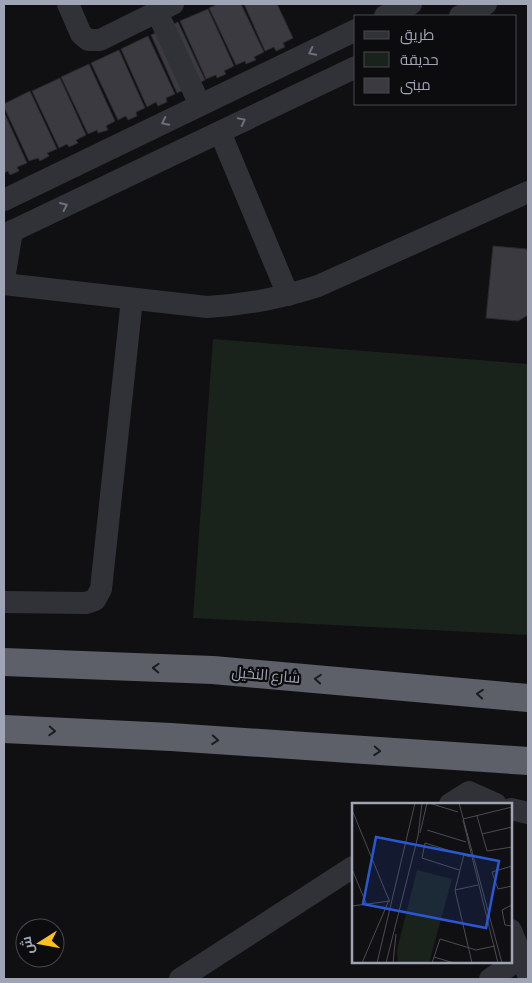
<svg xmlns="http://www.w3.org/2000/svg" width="532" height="983" viewBox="0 0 532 983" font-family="'PT Sans Narrow',Cairo,sans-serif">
  <rect width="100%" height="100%" fill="#101012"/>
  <path fill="#1a221c" d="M213,339L528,364V635L193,618Z"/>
  <g fill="#3a3a40" stroke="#2a2a2e">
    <path d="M218,4H241L264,52L254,57L256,60L246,64L245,61L236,65L209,8Z"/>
    <path d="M244,4H277L293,38L283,43L285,47L276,51L274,47L265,51Z"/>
    <path d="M208,9L234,66L224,71L226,74L217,78L216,75L206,79L180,21Z"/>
    <path d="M178,22L205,80L177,93L151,35Z"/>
    <path d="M148,36L175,94L166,98L167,102L158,106L156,102L147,107L121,49Z"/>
    <path d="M119,50L145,108L136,112L137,116L128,120L126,116L118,120L91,63Z"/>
    <path d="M89,64L115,121L106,126L108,130L98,133L97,130L88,134L61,77Z"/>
    <path d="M60,78L86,135L76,140L78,143L69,147L67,144L59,148L32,91Z"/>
    <path d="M30,91L57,149L47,153L49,156L40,161L38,158L29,161L4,107V104Z"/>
    <path d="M4,112L27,163L17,167L19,171L10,175L8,171L4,173Z"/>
    <path d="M493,246L527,249L528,256V315L518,321L486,318Z"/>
  </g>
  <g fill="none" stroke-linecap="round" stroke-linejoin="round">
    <g stroke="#313238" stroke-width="22">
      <path d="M68,4L81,34L88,40H100L173,4"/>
      <path d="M157,12L200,105"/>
      <path d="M385,16L411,4"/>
      <path d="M460,16L486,4"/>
      <path d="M220,132L288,295"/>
      <path d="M4,200L356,30"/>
      <path d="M4,235L356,67"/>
      <path d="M4,279L12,231"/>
      <path d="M4,284L207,307C245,305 281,298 318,286L528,192"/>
      <path d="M4,602L86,603L95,600L101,589L132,299"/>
      <path d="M450,804L469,792L496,804"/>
      <path d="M511,809L528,813"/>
      <path d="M511,930L528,974"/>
      <path d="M180,979L353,867"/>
      <path d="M490,979L521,958"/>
    </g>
    <g stroke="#5d5f69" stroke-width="28">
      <path d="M4,662L213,670L528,698"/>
      <path d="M4,729L171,737L528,761"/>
    </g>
  </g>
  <defs><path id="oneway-chevron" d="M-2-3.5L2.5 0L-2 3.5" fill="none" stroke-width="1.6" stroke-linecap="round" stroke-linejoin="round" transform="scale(1.25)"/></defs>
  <g stroke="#6e717d">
    <use href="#oneway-chevron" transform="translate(312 52) rotate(154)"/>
    <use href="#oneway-chevron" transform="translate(242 121) rotate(-26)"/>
    <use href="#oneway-chevron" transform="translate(165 122) rotate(154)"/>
    <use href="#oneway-chevron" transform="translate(64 206) rotate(-25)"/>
  </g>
  <g stroke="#1c1c1f">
    <use href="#oneway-chevron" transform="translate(156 668) rotate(-178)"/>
    <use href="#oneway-chevron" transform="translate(318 679) rotate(-175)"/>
    <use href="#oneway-chevron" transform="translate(480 694) rotate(-175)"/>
    <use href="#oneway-chevron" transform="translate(52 731) rotate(3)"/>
    <use href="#oneway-chevron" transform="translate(215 740) rotate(4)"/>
    <use href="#oneway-chevron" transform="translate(377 751) rotate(4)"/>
  </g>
  <g text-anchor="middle" stroke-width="4.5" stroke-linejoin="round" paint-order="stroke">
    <g font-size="15" fill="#a0a5b5" stroke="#0c0b0d">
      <text transform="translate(266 675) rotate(5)" y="5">شارع النخيل</text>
    </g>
  </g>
  <g transform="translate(352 803)">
    <rect width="160" height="160" fill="#101012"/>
    <path d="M65,67L100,76L77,160H46L45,147Z" fill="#1a221c"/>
    <path fill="none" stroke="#4a4c53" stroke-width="1" d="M77,0L106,9M107,0L150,160M0,7L37,97L10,160M125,13L135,48L160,44M111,16L160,4M111,17L146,160M75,27L114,39M68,30L75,0M130,31L160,24M112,51L103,87L120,160M160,63L140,69L146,86L160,83M0,66L14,100M107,67L70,55L73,40L118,54M103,87L126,82M160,102L150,107L153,122L160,123M0,103L38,98M82,154L102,160M25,160L63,0M34,160L66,33L70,0M41,160L44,131M80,160L88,136L124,147L143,143"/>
    <path fill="#2a57d4" fill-opacity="0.15" stroke="#2a57d4" stroke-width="2.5" d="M24,34L147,58L134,125L11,101Z"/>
    <rect width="160" height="160" fill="none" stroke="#a0a5b5" stroke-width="2.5"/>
  </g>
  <rect width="532" height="983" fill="none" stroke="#a0a5b5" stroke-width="10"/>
  <rect x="354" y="15" width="162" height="90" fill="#0c0b0d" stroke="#474950"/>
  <rect x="364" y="31" width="25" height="8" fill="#313238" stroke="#474950"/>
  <text x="400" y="40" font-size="15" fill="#a0a5b5">طريق</text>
  <rect x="364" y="52" width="25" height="15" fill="#1a221c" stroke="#474950"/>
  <text x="400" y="65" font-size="15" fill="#a0a5b5">حديقة</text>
  <rect x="364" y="78" width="25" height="15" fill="#3a3a40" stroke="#474950"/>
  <text x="400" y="90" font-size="15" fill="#a0a5b5">مبنى</text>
  <g transform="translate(40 943) rotate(259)"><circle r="24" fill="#0c0b0d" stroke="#474950"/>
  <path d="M0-4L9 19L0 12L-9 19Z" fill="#ffbf1c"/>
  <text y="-8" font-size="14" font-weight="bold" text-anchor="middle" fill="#a0a5b5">ش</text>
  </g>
</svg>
